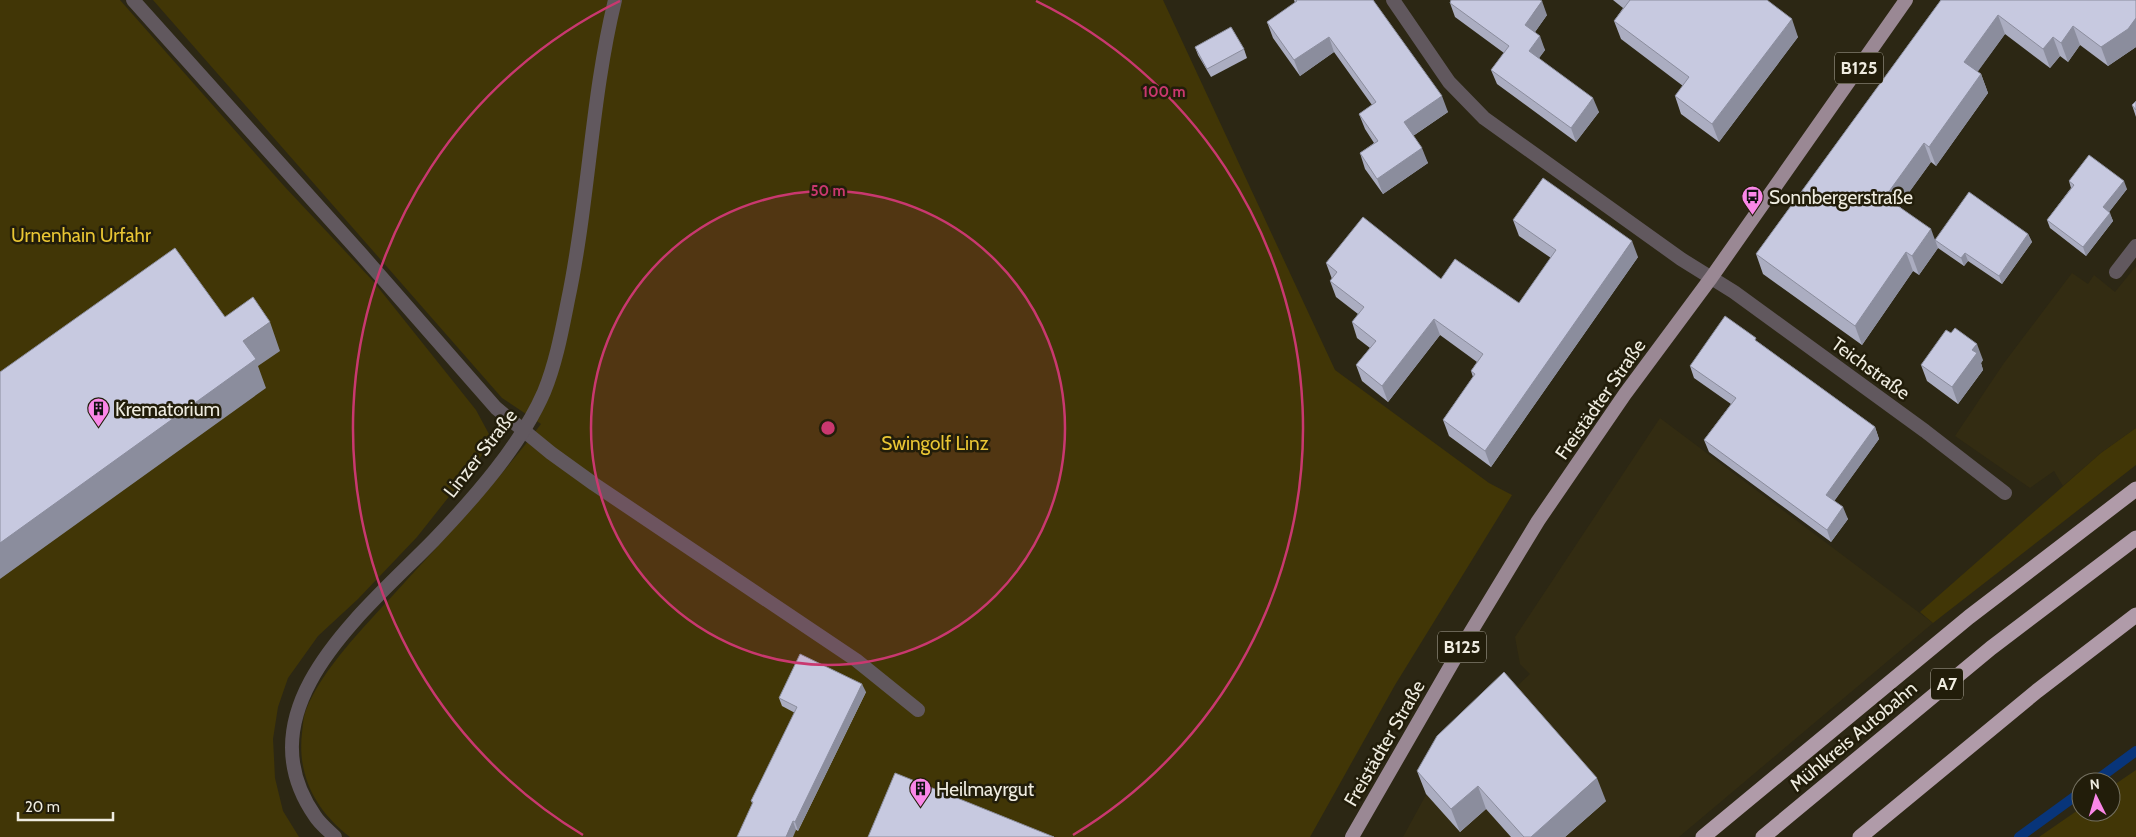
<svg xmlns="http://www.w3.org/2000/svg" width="2136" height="837" viewBox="0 0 2136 837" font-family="Cabin,sans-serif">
  <rect width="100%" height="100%" fill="#2c2714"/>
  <g fill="#332c12">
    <path d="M2136,266V428L2101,453L2063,486L2054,471L2030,488L1955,436L2004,363L2072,273L2088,284L2094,275L2115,292Z"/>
    <path d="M1660,418L1933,623L1679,837H1403L1452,747L1530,674L1520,664L1515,637Z"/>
  </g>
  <g fill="#413606">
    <path d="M0,0H120L284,186L373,281L476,410L490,436L482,455L417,537L358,599L318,636L288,678L278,707L273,739L275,778L283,811L299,837H0Z"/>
    <path d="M153,0H1163L1335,370L1489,483L1512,495L1395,685L1310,837H350C316,811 297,776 302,733C303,726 303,717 306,710C322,669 365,626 395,593C445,538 496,484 541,424L502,398Z"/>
    <path d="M2136,428V465L1933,623L1920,612L2101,453Z"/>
    <path d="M2136,770V837H2039L2081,808V812H2111V787Z"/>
  </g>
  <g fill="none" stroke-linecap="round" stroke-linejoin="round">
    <g stroke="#08357a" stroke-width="10">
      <path d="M2094,782L2136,751"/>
      <path d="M2019,837L2081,792"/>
    </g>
    <path stroke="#61585e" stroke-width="14" d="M133,0L362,255L496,408L551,453L594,484L856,660L918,710"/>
    <g stroke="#61585e" stroke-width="14">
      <path d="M1393,0L1449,82L1484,118L1681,259L1734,292L1925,431L2005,493"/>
      <path d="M2116,272L2136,246"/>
      <path d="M335,837C328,830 320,824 315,816C240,708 366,610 434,540C474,498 521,445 544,392C556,363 562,330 568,300C589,201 591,98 615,0"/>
    </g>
    <path stroke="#9a8894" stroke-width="14" d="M1352,837L1458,653L1538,521L1625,394L1711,278L1906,0"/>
    <g stroke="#b09ba9" stroke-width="15">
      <path d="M1703,837L1969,617L2136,489"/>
      <path d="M1763,837L1991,648L2136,538"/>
      <path d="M1860,837L2037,691L2136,615"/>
    </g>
  </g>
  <g fill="#abadc1">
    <path d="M1294,0H1373L1448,112L1413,136L1428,163L1383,194L1365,169L1360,153L1374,143L1365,129L1359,114L1372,105L1334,52L1300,76L1273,38L1267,22L1295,3Z"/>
    <path d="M1613,0H1767L1798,37L1719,142L1681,114L1675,96L1683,86L1621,39L1614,21L1623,8Z"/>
    <path d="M1941,0H2136V47L2108,66L2080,45L2068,62L2060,56L2050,68L2005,34L1977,72L1981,74L1988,93L1936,166L1931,162L1899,206L1935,240L2028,234L2032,242L2002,284L1968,261L1964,266L1938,248L1919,275L1913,271L1862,345L1763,274L1756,254Z"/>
    <path d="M1450,3L1547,15L1535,32L1545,50L1539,58L1599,112L1576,142L1497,84L1491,70L1504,53L1455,17Z"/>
    <path d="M1195,47L1244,49L1247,58L1211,77L1198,55Z"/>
    <path d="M2136,101V117L2132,105Z"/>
    <path d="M2069,181L2127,189L2109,212L2113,221L2086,256L2050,228L2047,220L2071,188Z"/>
    <path d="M1513,220L1638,257L1491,467L1449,436L1443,420L1473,377L1471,371L1477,362L1440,335L1388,402L1362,381L1356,365L1370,348L1357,338L1352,322L1358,314L1336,297L1330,281L1332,279L1326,263L1441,279L1519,303L1551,258L1519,236Z"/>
    <path d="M1758,342L1875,427L1879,439L1834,501L1848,519L1831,542L1709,452L1704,440L1731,404L1694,378L1690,366Z"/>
    <path d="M1983,360L1981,363L1983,370L1958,404L1927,381L1921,365Z"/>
    <path d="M866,692L798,831L752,803L751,801L795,713L782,706L779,698Z"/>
    <path d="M1417,771L1606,801L1565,837H1511L1486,809L1460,832L1426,794Z"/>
  </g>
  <g fill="#8b8d9d">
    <path d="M1542,1L1547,15L1530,39L1525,25Z"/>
    <path d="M1998,15L2005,34L1971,81L1964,62Z"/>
    <path d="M2136,18V47L2108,66L2101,47Z"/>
    <path d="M1792,19L1798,37L1719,142L1712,124Z"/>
    <path d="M2073,26L2080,45L2068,62L2061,43Z"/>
    <path d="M1540,36L1545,50L1534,65L1529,51Z"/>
    <path d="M1329,37L1334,52L1300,76L1294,60Z"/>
    <path d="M2053,37L2060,56L2050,68L2043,49Z"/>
    <path d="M1981,74L1988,93L1936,166L1929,147Z"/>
    <path d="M1442,96L1448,112L1410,138L1404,122Z"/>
    <path d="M1593,98L1599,112L1576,142L1571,128Z"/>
    <path d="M1924,143L1931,162L1892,216L1885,197Z"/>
    <path d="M1422,148L1428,163L1383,194L1377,179Z"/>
    <path d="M2124,181L2127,189L2106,216L2103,207Z"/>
    <path d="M2110,213L2113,221L2086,256L2083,247Z"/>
    <path d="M1931,229L1938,248L1919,275L1912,256Z"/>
    <path d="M2028,234L2032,242L2002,284L1999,276Z"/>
    <path d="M1632,241L1638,257L1491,467L1485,451Z"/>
    <path d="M1906,252L1913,271L1862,345L1855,326Z"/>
    <path d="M1965,253L1968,261L1964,266L1961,258Z"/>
    <path d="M1434,319L1440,335L1388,402L1382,386Z"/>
    <path d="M270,322L280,351L258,366L266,388L0,579V543L243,341Z"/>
    <path d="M1977,344L1983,360L1981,363L1983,370L1958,404L1952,387L1972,350Z"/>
    <path d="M1875,427L1879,439L1830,507L1826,495Z"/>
    <path d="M1843,507L1848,519L1831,542L1827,530Z"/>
    <path d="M862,684L866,692L798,831L795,822Z"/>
    <path d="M1597,778L1606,801L1565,837H1531Z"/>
    <path d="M1478,786L1486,809L1460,832L1451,809Z"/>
    <path d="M793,821L796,830L793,837H786Z"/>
  </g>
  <g fill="#c7c9e0" stroke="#8b8d9d">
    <path d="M1296,0H1373L1442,96L1404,122L1422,148L1377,179L1360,153L1378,141L1359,114L1376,102L1329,37L1294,60L1267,22L1297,1Z"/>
    <path d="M1451,0H1540L1542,1L1525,25L1540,36L1529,51L1593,98L1571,128L1491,70L1509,46L1450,3Z"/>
    <path d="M1630,0H1767L1792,19L1712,124L1675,96L1689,77L1614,21Z"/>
    <path d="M1941,0H2136V18L2128,29L2101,47L2073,26L2061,43L2053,37L2043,49L1998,15L1964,62L1981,74L1929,147L1924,143L1885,197L1931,229L1912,256L1906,252L1855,326L1756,254Z"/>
    <path d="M1231,27L1244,49L1207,69L1195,47Z"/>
    <path d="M2136,101V110L2132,105Z"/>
    <path d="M2089,155L2124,181L2103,207L2110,213L2083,247L2047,220L2074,185L2069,181Z"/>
    <path d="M1543,178L1632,241L1485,451L1443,420L1475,374L1471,371L1483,354L1434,319L1382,386L1356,365L1376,341L1352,322L1364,307L1330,281L1337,272L1326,263L1363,217L1441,279L1455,259L1519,303L1556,250L1513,220Z"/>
    <path d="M1969,192L2028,234L1999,276L1965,253L1961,258L1935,240Z"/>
    <path d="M175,248L225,317L253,297L270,322L243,341L256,359L0,543V372Z"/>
    <path d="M1725,316L1756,338L1755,340L1875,427L1826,495L1843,507L1827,530L1704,440L1736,398L1690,366Z"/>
    <path d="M1955,328L1977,344L1972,350L1977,353L1952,387L1921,365L1946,330L1951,333Z"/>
    <path d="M800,654L862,684L795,822L793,821L786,837H737L753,802L751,801L797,707L779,698Z"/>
    <path d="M1504,672L1597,778L1531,837H1524L1478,786L1451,809L1417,771L1437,736Z"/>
    <path d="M895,773L1054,837H868Z"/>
  </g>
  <circle cx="828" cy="428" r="237" fill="#c9386f" fill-opacity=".12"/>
  <g fill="none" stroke="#c9386f" stroke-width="2.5">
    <circle cx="828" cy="428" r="237"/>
    <path d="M583 835A475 475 0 0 1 620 1M1036 1A475 475 0 0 1 1073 835"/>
  </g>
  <defs>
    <symbol id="bus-pin" viewBox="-11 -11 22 30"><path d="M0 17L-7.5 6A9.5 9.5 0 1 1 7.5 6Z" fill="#fa87e8" stroke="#221d0a"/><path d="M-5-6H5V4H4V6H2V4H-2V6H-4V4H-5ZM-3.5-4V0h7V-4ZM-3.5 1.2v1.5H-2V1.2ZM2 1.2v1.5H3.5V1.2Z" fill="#111"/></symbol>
    <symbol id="building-pin" viewBox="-11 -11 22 30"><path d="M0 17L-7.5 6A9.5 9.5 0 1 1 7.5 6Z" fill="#fa87e8" stroke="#221d0a"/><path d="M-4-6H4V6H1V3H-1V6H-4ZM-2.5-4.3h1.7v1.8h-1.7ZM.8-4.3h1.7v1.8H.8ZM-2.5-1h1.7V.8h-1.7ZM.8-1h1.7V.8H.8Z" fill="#111"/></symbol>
  </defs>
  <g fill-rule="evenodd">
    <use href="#bus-pin" x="1740" y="184" width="25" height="34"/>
    <use href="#building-pin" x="86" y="396" width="25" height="34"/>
    <use href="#building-pin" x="908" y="776" width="25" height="34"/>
  </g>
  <g text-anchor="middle" stroke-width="5" stroke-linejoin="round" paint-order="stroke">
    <g fill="#221d0a" stroke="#b2aea0" stroke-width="1">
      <rect x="1835" y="52.5" width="48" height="31" rx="4"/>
      <rect x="1438" y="631.5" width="48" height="31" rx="4"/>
      <rect x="1931" y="668.5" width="32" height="31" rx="4"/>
    </g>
    <g font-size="18" font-weight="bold" fill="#efece0">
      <text x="1859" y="74">B125</text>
      <text x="1462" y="653">B125</text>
      <text x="1947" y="690">A7</text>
    </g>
    <g font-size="19" fill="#efece0" stroke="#221d0a" text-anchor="start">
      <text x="1769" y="204">Sonnbergerstraße</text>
      <text x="115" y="416">Krematorium</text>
      <text x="936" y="796">Heilmayrgut</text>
    </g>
    <g font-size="19" fill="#e9c634" stroke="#221d0a">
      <text x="81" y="242">Urnenhain Urfahr</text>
      <text x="935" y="450">Swingolf Linz</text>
    </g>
    <g font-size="19" fill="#efece0" stroke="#221d0a">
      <text transform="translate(1871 368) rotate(36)" y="7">Teichstraße</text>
      <text transform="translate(1600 399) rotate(-55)" y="7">Freistädter Straße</text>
      <text transform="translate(480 453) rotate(-52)" y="7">Linzer Straße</text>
      <text transform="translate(1853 736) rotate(-40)" y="7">Mühlkreis Autobahn</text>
      <text transform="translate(1384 743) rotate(-60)" y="7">Freistädter Straße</text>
    </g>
  </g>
  <circle cx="828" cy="428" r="8" fill="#c9386f" stroke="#221d0a" stroke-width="2.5"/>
  <g font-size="15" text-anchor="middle" font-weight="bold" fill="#c9386f" stroke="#221d0a" stroke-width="5" stroke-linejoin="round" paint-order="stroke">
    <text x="1164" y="97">100 m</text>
    <text x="828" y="196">50 m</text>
  </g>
  <g transform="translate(2096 797) rotate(355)"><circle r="24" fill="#221d0a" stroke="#747060"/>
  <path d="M0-4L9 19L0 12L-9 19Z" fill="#fa87e8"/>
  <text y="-8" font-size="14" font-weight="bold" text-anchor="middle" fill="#efece0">N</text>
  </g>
  <path d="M18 812v8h95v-8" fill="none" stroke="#efece0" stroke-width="2.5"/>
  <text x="25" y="812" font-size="15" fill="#efece0" stroke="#221d0a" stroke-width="4" paint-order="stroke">20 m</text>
</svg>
